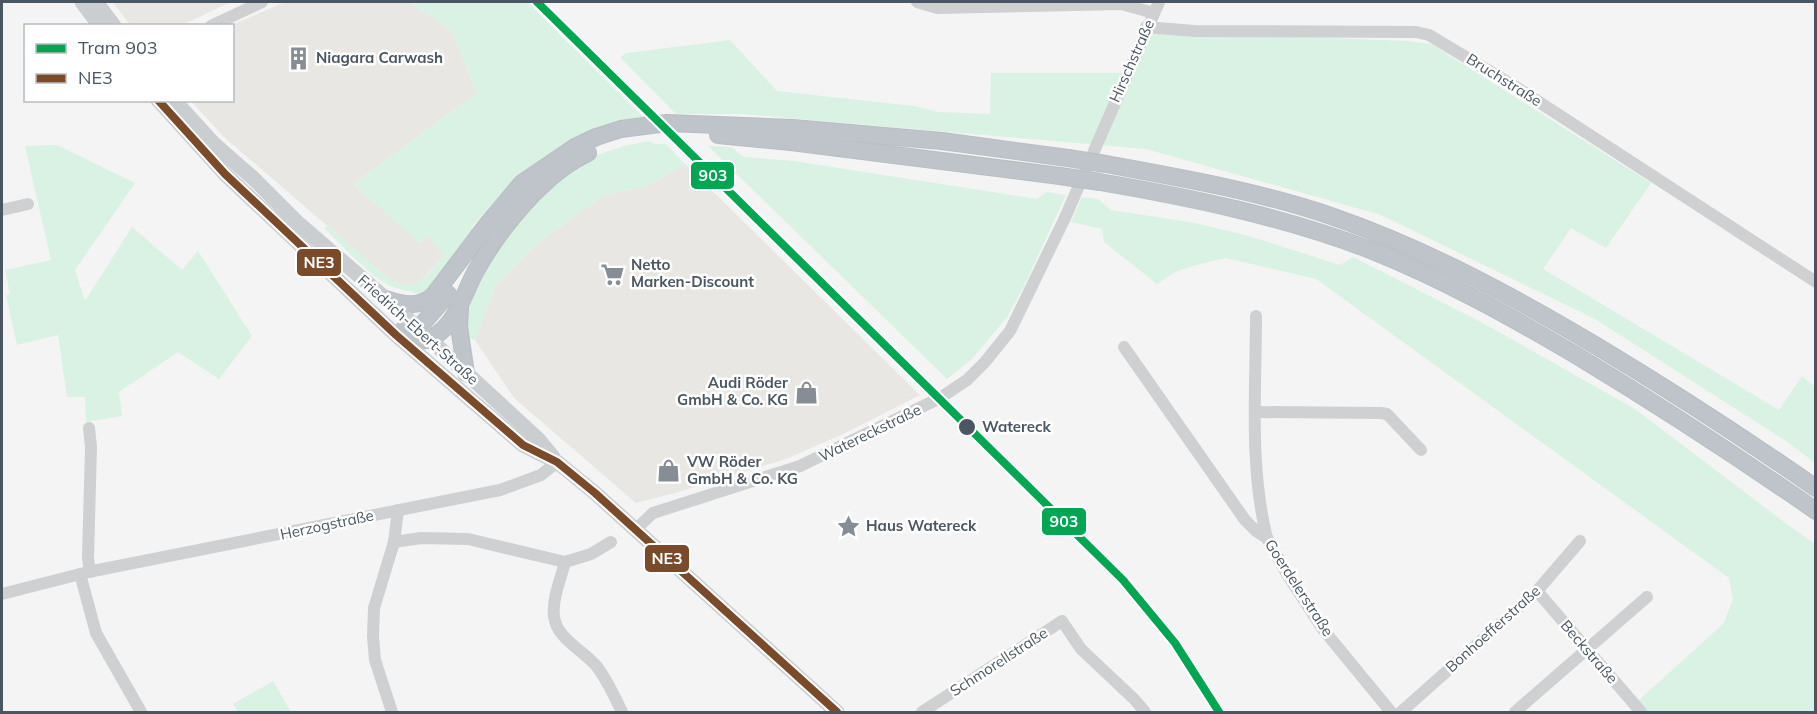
<svg xmlns="http://www.w3.org/2000/svg" width="1817" height="714" viewBox="0 0 1817 714" font-family="Mulish,sans-serif">
  <rect width="100%" height="100%" fill="#f4f4f4"/>
  <g fill="#e8e7e3">
    <path d="M113,2H231L180,26L130,25Z"/>
    <path d="M285,2H410L452,31L477,93L353,184L420,243L428,235L444,256L418,284L411,286L398,284L389,279L224,137L191,101L232,100V25Z"/>
    <path d="M685,164L920,395L841,435L786,459L675,493L636,503L514,398L475,340L495,287L535,245L604,195L647,186Z"/>
  </g>
  <g fill="#d9f2e3">
    <path d="M410,2H527L643,117C564,132 522,167 472,227L474,230L435,286L421,296C414,290 397,291 385,283C365,271 342,245 324,228L328,226L389,279C419,294 425,276 444,256L428,236L419,243L353,184L477,93L452,31Z"/>
    <path d="M1141,31L1407,41L1431,44L1651,183L1606,248L1571,228L1543,269L1779,410L1802,376L1815,387V463L1786,441L1595,319L1381,215L1146,149L741,114H676L620,57L627,53L730,40L777,91L914,106L938,112L990,114L991,73H1122Z"/>
    <path d="M649,141L655,144H666L685,164L647,186L604,195L535,245L495,287L475,340L464,336V313L486,265L525,212L572,169L600,154L624,146Z"/>
    <path d="M57,145L135,183L75,270L85,301L132,227L182,270L198,251L252,336L219,379L178,352L119,392L122,416L86,422L85,397H67L58,335L17,345L6,295L10,294L5,270L51,260L25,146Z"/>
    <path d="M708,146L731,147L744,157L794,161L1037,199L1046,192L1066,195L1022,290L1007,317L972,359L947,379Z"/>
    <path d="M1082,197L1098,199L1111,210L1195,223L1249,236L1340,265L1353,257L1483,323L1635,409L1788,525L1815,544V712H1648L1639,700L1723,624L1733,600L1729,578L1316,279L1226,258L1196,265L1175,272L1157,284L1104,242L1102,229L1071,222Z"/>
    <path d="M273,681L291,712H238L233,704Z"/>
  </g>
  <g fill="none" stroke-linecap="round" stroke-linejoin="round">
    <defs>
      <g id="highway">
        <path d="M718,135L791,142L1060,176"/>
        <path d="M1106,164C1182,178 1258,191 1331,216C1424,248 1511,295 1595,345C1670,390 1744,438 1816,488"/>
        <path d="M1100,182C1193,198 1285,217 1373,251C1445,280 1513,318 1579,357C1660,406 1738,457 1816,511"/>
        <path d="M386,299C403,305 418,308 433,296L489,222L522,183L575,147L596,137L621,129L667,123L793,128L942,141L1068,158"/>
        <path d="M460,308L459,327L466,373"/>
        <path d="M418,329L448,294"/>
        <path d="M403,330C412,337 421,344 432,338C458,323 463,293 477,269C500,228 544,173 588,153"/>
      </g>
    </defs>
    <use href="#highway" stroke="#b9bec3" stroke-width="18"/>
    <g stroke="#ced0d2" stroke-width="12">
      <path d="M917,2L937,8L1121,4L1154,13"/>
      <path d="M211,26L262,2"/>
      <path d="M1146,27L1195,31L1416,32L1429,35L1519,89L1816,282"/>
      <path d="M2,210L28,204"/>
      <path d="M1256,316C1256,390 1249,466 1267,538"/>
      <path d="M1124,347L1245,520L1256,531L1267,538L1287,574L1322,628L1391,712"/>
      <path d="M1255,412L1381,413L1387,414L1421,450"/>
      <path d="M89,428L91,447L88,558L90,572"/>
      <path d="M636,529L653,513L800,466L940,398L967,380L985,362L1010,331L1064,220L1159,2"/>
      <path d="M394,542L421,538L468,539L565,562L591,554L611,542"/>
      <path d="M565,562C561,578 552,599 554,616C556,639 585,651 598,668C608,682 615,697 622,712"/>
      <path d="M80,574L96,633L141,712"/>
      <path d="M1537,591L1641,712"/>
      <path d="M2,594L88,572L500,490L541,475L557,462"/>
      <path d="M392,712L375,660L373,636L374,608L394,542L398,510"/>
      <path d="M922,712L1062,621L1081,649L1135,700L1145,712"/>
      <path d="M1401,712L1537,591L1580,541"/>
      <path d="M1515,712L1647,597"/>
    </g>
    <g stroke="#caced1" stroke-width="15">
      <path d="M82,2L100,26"/>
      <path d="M96,2L114,26"/>
      <path d="M158,100L225,174L396,335L523,445L557,462L595,493L837,712"/>
      <path d="M174,100L214,144L253,178L298,223L386,299L538,439L553,457"/>
    </g>
    <use href="#highway" stroke="#bec4c9" stroke-width="16"/>
    <defs>
      <g id="highway-bridge">
        <path d="M1068,158L1106,164"/>
        <path d="M1060,176L1100,182"/>
      </g>
    </defs>
    <use href="#highway-bridge" stroke="#b9bec3" stroke-width="18" stroke-linecap="butt"/>
    <use href="#highway-bridge" stroke="#bec4c9" stroke-width="16"/>
    <defs>
      <path id="bus-1" d="M158,100L225,174L396,335L523,445L557,462L595,493L837,712"/>
    </defs>
    <use href="#bus-1" stroke="#fff" stroke-width="12"/>
    <use href="#bus-1" stroke="#7a4b2a" stroke-width="8"/>
    <defs>
      <path id="tram-1" d="M537,2L1123,580L1175,643L1219,712"/>
    </defs>
    <use href="#tram-1" stroke="#fff" stroke-width="12"/>
    <use href="#tram-1" stroke="#00a651" stroke-width="8"/>
  </g>
  <defs>
    <symbol id="building-bare" viewBox="-9 -9 18 18"><path d="M-4-6H4V6H1V3H-1V6H-4ZM-2.5-4.3h1.7v1.8h-1.7ZM.8-4.3h1.7v1.8H.8ZM-2.5-1h1.7V.8h-1.7ZM.8-1h1.7V.8H.8Z" fill="#868d94" stroke="#fff" stroke-width="2.5" paint-order="stroke"/></symbol>
    <symbol id="supermarket-bare" viewBox="-9 -9 18 18"><path d="M-6-5.5h2.5l.6 2H6L4.5 2H-2.5L-4.4-4H-6ZM-1.5 3.2a1.3 1.3 0 1 0 .1 0ZM3 3.2a1.3 1.3 0 1 0 .1 0Z" fill="#868d94" stroke="#fff" stroke-width="2.5" paint-order="stroke"/></symbol>
    <symbol id="shop-bare" viewBox="-9 -9 18 18"><path d="M-5-2.5h2.3a2.7 3.5 0 0 1 5.4 0H5L5.5 6h-11ZM-1.5-2.5h3a1.5 2.3 0 0 0-3 0Z" fill="#868d94" stroke="#fff" stroke-width="2.5" paint-order="stroke"/></symbol>
    <symbol id="sight-bare" viewBox="-9 -9 18 18"><path d="M0-6L1.8-2.2L6-1.7L2.9 1.2L3.7 5.4L0 3.3L-3.7 5.4L-2.9 1.2L-6-1.7L-1.8-2.2Z" fill="#868d94" stroke="#fff" stroke-width="2.5" paint-order="stroke"/></symbol>
  </defs>
  <g fill-rule="evenodd">
    <use href="#building-bare" x="282" y="42" width="33" height="33"/>
    <use href="#supermarket-bare" x="596" y="258" width="33" height="33"/>
    <use href="#shop-bare" x="790" y="376" width="33" height="33"/>
    <use href="#shop-bare" x="652" y="454" width="33" height="33"/>
    <use href="#sight-bare" x="832" y="510" width="33" height="33"/>
  </g>
  <circle fill="#4a5661" stroke="#fff" stroke-width="2" cx="967" cy="427" r="9"/>
  <g text-anchor="middle" stroke-width="5" stroke-linejoin="round" paint-order="stroke">
    <g font-size="15" font-weight="bold" fill="#4a5661" stroke="#fff" text-anchor="start">
      <text x="316" y="63">Niagara Carwash</text>
      <text x="631" y="270">Netto<tspan x="631" dy="17">Marken-Discount</tspan></text>
      <text x="788" y="388" text-anchor="end">Audi Röder<tspan x="788" dy="17">GmbH &amp; Co. KG</tspan></text>
      <text x="687" y="467">VW Röder<tspan x="687" dy="17">GmbH &amp; Co. KG</tspan></text>
      <text x="866" y="531">Haus Watereck</text>
    </g>
    <g font-size="15" fill="#4a5661" stroke="#fff">
      <text transform="translate(1132 61) rotate(-66)" y="5">Hirschstraße</text>
      <text transform="translate(1504 80) rotate(32)" y="5">Bruchstraße</text>
      <text transform="translate(418 330) rotate(42)" y="5">Friedrich-Ebert-Straße</text>
      <text transform="translate(870 433) rotate(-26)" y="5">Watereckstraße</text>
      <text transform="translate(327 525) rotate(-12)" y="5">Herzogstraße</text>
      <text transform="translate(1299 588) rotate(57)" y="5">Goerdelerstraße</text>
      <text transform="translate(1493 629) rotate(-42)" y="5">Bonhoefferstraße</text>
      <text transform="translate(1589 652) rotate(49)" y="5">Beckstraße</text>
      <text transform="translate(999 662) rotate(-33)" y="5">Schmorellstraße</text>
    </g>
    <g font-size="15" font-weight="bold" fill="#4a5661" stroke="#fff" text-anchor="start">
      <text x="982" y="432">Watereck</text>
    </g>
  </g>
  <g stroke="#fff" stroke-width="2">
    <rect x="690" y="161" width="45" height="29" rx="6" fill="#00a651"/>
    <rect x="296" y="248" width="46" height="29" rx="6" fill="#7a4b2a"/>
    <rect x="1041" y="507" width="46" height="29" rx="6" fill="#00a651"/>
    <rect x="644" y="544" width="46" height="29" rx="6" fill="#7a4b2a"/>
  </g>
  <g font-size="16" text-anchor="middle" font-weight="bold" fill="#fff">
    <text x="713" y="181">903</text>
    <text x="319" y="268">NE3</text>
    <text x="1064" y="527">903</text>
    <text x="667" y="564">NE3</text>
  </g>
  <rect width="1817" height="714" fill="none" stroke="#4a5661" stroke-width="6"/>
  <rect x="24" y="24" width="210" height="78" fill="#ffffff" stroke="#b7bbc0" stroke-width="1.5"/>
  <rect x="36" y="44" width="30" height="9" fill="#00a651" stroke="#b7bbc0" stroke-width="1.5"/>
  <text x="78" y="54" font-size="18" fill="#4a5661">Tram 903</text>
  <rect x="36" y="74" width="30" height="9" fill="#7a4b2a" stroke="#b7bbc0" stroke-width="1.5"/>
  <text x="78" y="84" font-size="18" fill="#4a5661">NE3</text>
</svg>
